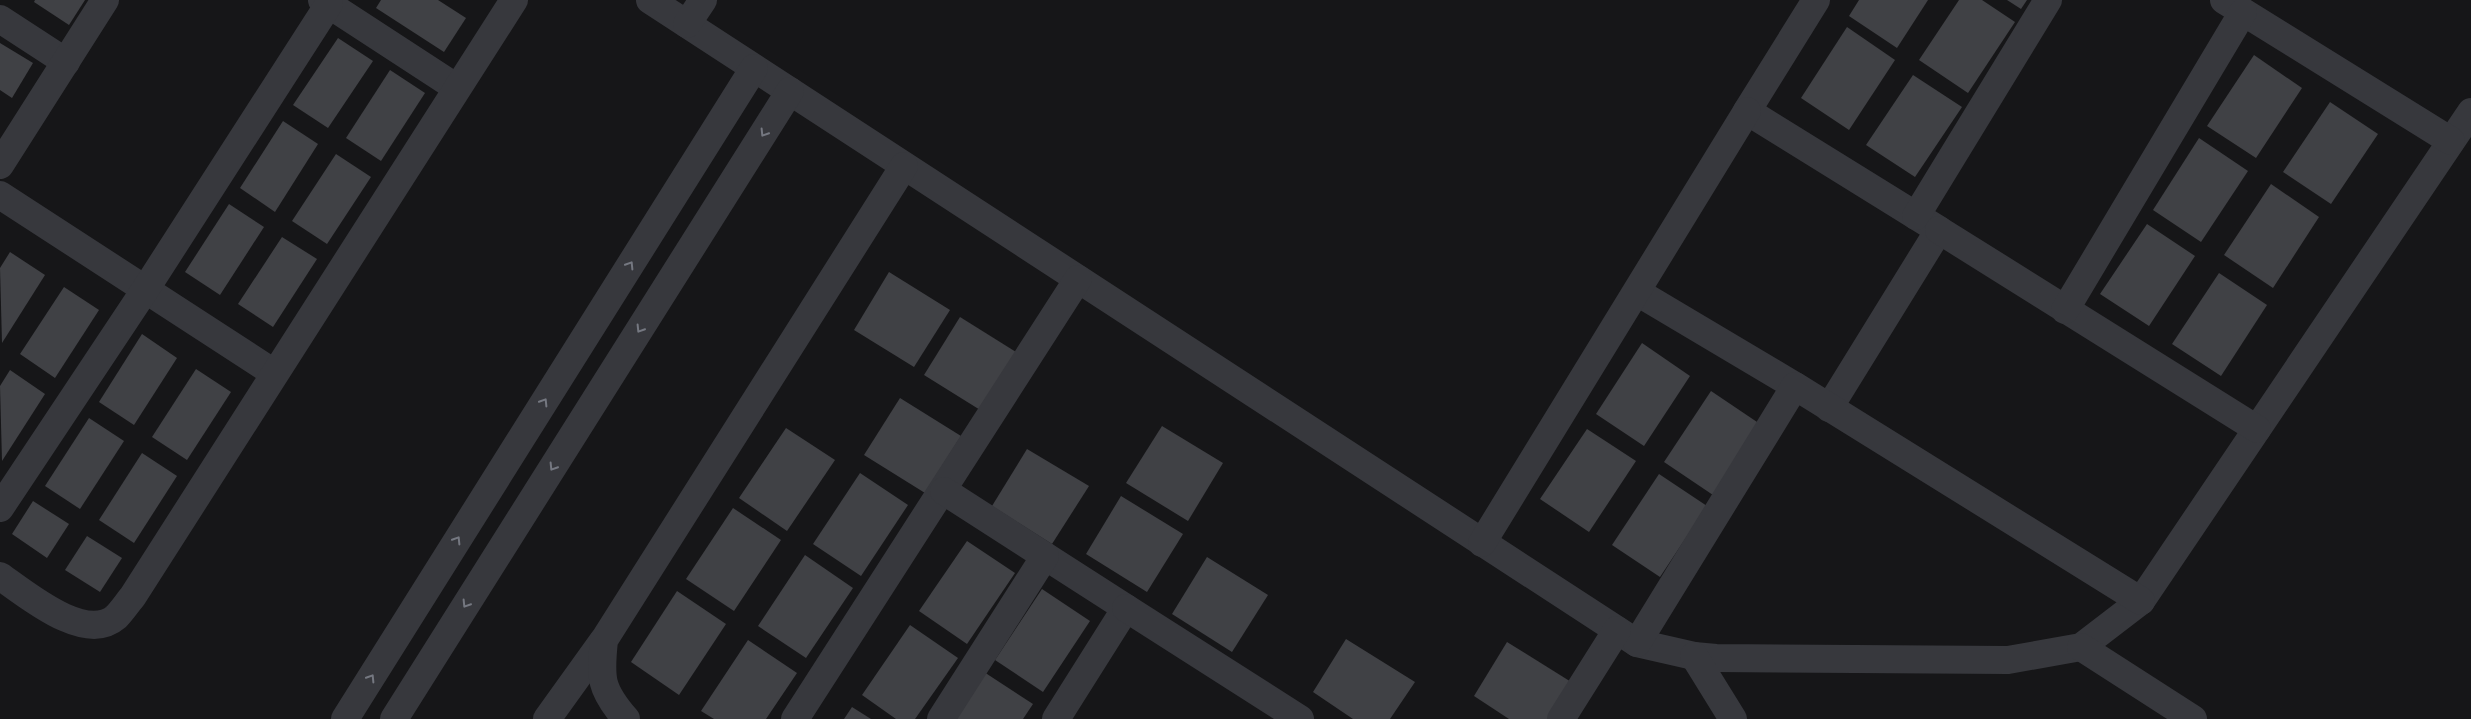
<svg xmlns="http://www.w3.org/2000/svg" width="2471" height="719" viewBox="0 0 2471 719" font-family="Ubuntu,sans-serif">
  <rect width="100%" height="100%" fill="#161618"/>
  <g fill="#404145">
    <path d="M35,0H85L69,25L34,2Z"/>
    <path d="M381,0H438L466,18L444,52L376,8Z"/>
    <path d="M1859,0H1928L1897,48L1849,16Z"/>
    <path d="M1959,0H1982L2015,22L1968,93L1919,60Z"/>
    <path d="M2007,0H2027L2021,9Z"/>
    <path d="M1847,27L1895,60L1849,130L1801,98Z"/>
    <path d="M338,38L373,61L328,128L293,105Z"/>
    <path d="M0,43L33,63L12,98L0,90Z"/>
    <path d="M2254,55L2302,88L2256,158L2207,126Z"/>
    <path d="M390,70L425,93L381,161L346,138Z"/>
    <path d="M1913,75L1962,107L1915,177L1866,145Z"/>
    <path d="M2330,102L2378,134L2331,204L2283,172Z"/>
    <path d="M283,121L318,144L275,212L240,188Z"/>
    <path d="M2199,138L2248,171L2201,242L2153,210Z"/>
    <path d="M336,154L371,177L327,244L292,221Z"/>
    <path d="M2271,184L2319,217L2273,288L2224,255Z"/>
    <path d="M229,204L264,227L220,295L185,272Z"/>
    <path d="M2147,224L2195,256L2149,326L2100,294Z"/>
    <path d="M282,237L317,259L273,327L238,304Z"/>
    <path d="M10,252L45,275L2,343L0,268Z"/>
    <path d="M889,272L950,310L914,367L854,330Z"/>
    <path d="M2219,273L2267,305L2221,376L2172,344Z"/>
    <path d="M64,287L99,310L55,378L20,354Z"/>
    <path d="M960,317L1021,355L985,413L924,375Z"/>
    <path d="M142,334L177,358L134,425L99,402Z"/>
    <path d="M1642,343L1690,376L1644,446L1596,414Z"/>
    <path d="M196,369L231,392L187,460L152,437Z"/>
    <path d="M10,370L45,394L2,461L0,386Z"/>
    <path d="M1711,391L1760,424L1713,495L1664,462Z"/>
    <path d="M900,398L961,436L925,493L864,455Z"/>
    <path d="M89,418L124,441L80,509L45,486Z"/>
    <path d="M1162,426L1223,463L1188,521L1126,483Z"/>
    <path d="M786,428L835,460L787,531L739,498Z"/>
    <path d="M1587,429L1636,461L1589,532L1540,499Z"/>
    <path d="M1027,449L1089,486L1052,544L992,506Z"/>
    <path d="M142,453L177,476L134,543L99,520Z"/>
    <path d="M860,473L908,505L861,576L813,544Z"/>
    <path d="M1659,474L1707,506L1660,577L1612,545Z"/>
    <path d="M1121,496L1183,534L1147,592L1086,554Z"/>
    <path d="M33,501L69,524L47,558L12,534Z"/>
    <path d="M733,508L781,540L734,611L686,579Z"/>
    <path d="M87,536L122,558L100,592L65,570Z"/>
    <path d="M967,541L1015,573L967,644L919,611Z"/>
    <path d="M805,555L853,588L806,658L758,626Z"/>
    <path d="M1207,557L1268,595L1232,652L1172,614Z"/>
    <path d="M1042,589L1090,621L1043,692L995,660Z"/>
    <path d="M677,591L726,624L679,695L631,662Z"/>
    <path d="M910,625L958,658L915,719H896L862,695Z"/>
    <path d="M1346,639L1415,682L1390,719H1353L1313,692Z"/>
    <path d="M748,640L797,673L766,719H714L701,711Z"/>
    <path d="M1507,642L1576,685L1553,719H1509L1474,696Z"/>
    <path d="M984,672L1033,704L1023,719H953Z"/>
    <path d="M852,707L871,719H844Z"/>
  </g>
  <g fill="none" stroke-linecap="round" stroke-linejoin="round">
    <g stroke="#37383d" stroke-width="28">
      <path d="M322,0L457,88"/>
      <path d="M650,0L1637,643L1694,656L1716,658L2008,660L2081,647L2141,601L2471,112"/>
      <path d="M1816,0L1747,111L1939,230L1829,408"/>
      <path d="M2224,0L2451,141"/>
      <path d="M0,19L66,62"/>
      <path d="M687,24L703,0"/>
      <path d="M0,165L105,0"/>
      <path d="M0,195L274,373"/>
      <path d="M1916,216L2048,0"/>
      <path d="M1939,230L2257,429"/>
      <path d="M1637,292L1795,386"/>
      <path d="M2065,310L2243,12"/>
      <path d="M0,508L145,290L329,4"/>
      <path d="M1482,543L1747,111"/>
      <path d="M1045,556L1126,608L1056,719"/>
      <path d="M0,576C26,594 85,644 116,617C122,611 128,602 133,596L514,0"/>
      <path d="M1126,608L1300,719"/>
      <path d="M1637,643L1795,386L2141,601"/>
      <path d="M2081,647L2193,719"/>
      <path d="M1694,656L1733,719"/>
      <path d="M345,719L754,68"/>
      <path d="M394,719L790,91"/>
      <path d="M547,719L603,641"/>
      <path d="M626,719C600,689 600,678 604,640L904,166"/>
      <path d="M795,719L1078,279"/>
      <path d="M941,719L1045,556L944,491"/>
      <path d="M1561,719L1617,630"/>
    </g>
  </g>
  <defs><path id="oneway-chevron" d="M-2-3.5L2.5 0L-2 3.5" fill="none" stroke-width="1.6" stroke-linecap="round" stroke-linejoin="round" transform="scale(1.25)"/></defs>
  <g stroke="#757881">
    <use href="#oneway-chevron" transform="translate(764 133) rotate(122)"/>
    <use href="#oneway-chevron" transform="translate(630 265) rotate(-58)"/>
    <use href="#oneway-chevron" transform="translate(640 329) rotate(122)"/>
    <use href="#oneway-chevron" transform="translate(544 402) rotate(-58)"/>
    <use href="#oneway-chevron" transform="translate(553 467) rotate(122)"/>
    <use href="#oneway-chevron" transform="translate(457 540) rotate(-58)"/>
    <use href="#oneway-chevron" transform="translate(466 604) rotate(122)"/>
    <use href="#oneway-chevron" transform="translate(371 678) rotate(-58)"/>
  </g>
</svg>
